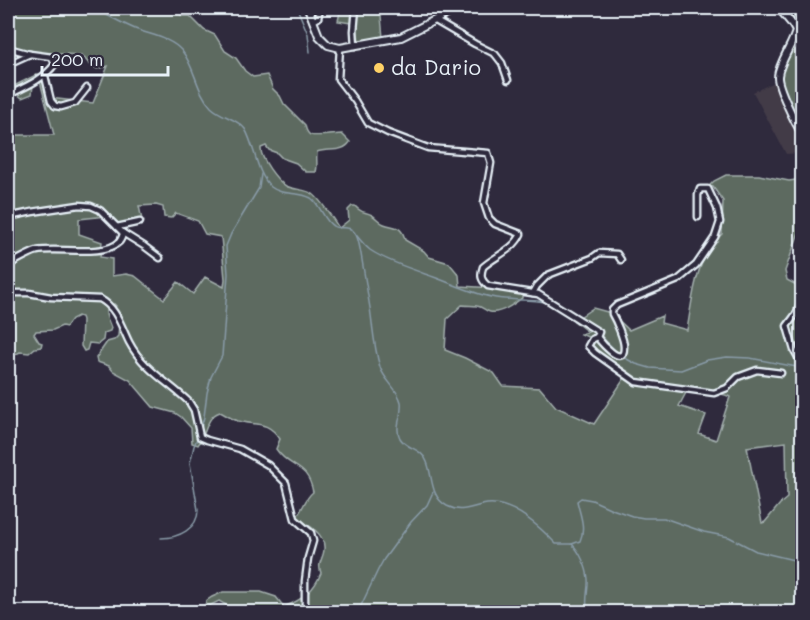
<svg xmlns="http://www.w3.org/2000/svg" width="810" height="620" viewBox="0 0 810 620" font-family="Mali,sans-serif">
  <rect width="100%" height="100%" fill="#2f2a3d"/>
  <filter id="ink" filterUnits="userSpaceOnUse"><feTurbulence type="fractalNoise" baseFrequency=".0167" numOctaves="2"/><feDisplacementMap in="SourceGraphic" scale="12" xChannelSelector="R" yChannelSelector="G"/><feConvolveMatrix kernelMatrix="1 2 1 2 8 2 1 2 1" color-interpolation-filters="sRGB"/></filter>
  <g filter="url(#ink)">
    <path fill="#423a47" d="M775,82L799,132L802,136V152L801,153L786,154L753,92Z"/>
    <g fill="#5d6b61" stroke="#a2aeac" stroke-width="1.5" fill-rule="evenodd">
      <path d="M8,8L106,9L189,8L185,9L181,15L184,16H190L204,30L215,35L225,51L236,58L245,71L253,77L267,75L273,89L280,96L284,104L305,125C306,129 306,132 310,135C313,137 336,134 342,134L350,142C343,153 328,148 317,152C316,160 318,165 316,172H306L296,163L282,158L277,153L269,150L266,146L261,148C260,158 277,181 286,186C294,190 306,189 313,194C321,200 333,219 339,228L349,220L348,210L352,206H355C362,214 364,211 372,215C376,217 379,222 384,224C394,228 402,225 405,240L424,251L429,257L449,263L459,275L460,286L495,288L507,286L514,287L522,292V298C514,304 501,314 490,312C485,311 483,307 477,306C472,305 468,306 462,305L447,319L445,350L465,358L494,373L503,386L540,388L556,407L594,424L628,373L591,348L592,339L581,334L588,332L574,321L593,308L611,313L629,330L662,316L661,323L687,330C693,297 695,258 722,234L723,201L713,187L709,186L714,181L726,175H759L789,181L802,179V224L785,271L787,280L802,288V612H231C230,606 224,604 219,601L207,607L205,606L206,601L212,597L223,592H261L276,597L284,607C302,600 314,591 321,573C317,562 323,560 324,550C326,533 307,524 295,518C303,511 304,499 313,492C307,462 290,470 276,449L280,439C267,420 257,426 238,421C232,419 226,415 220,412C205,417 207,434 198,445L192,443L191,428L181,417L175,413L153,407L130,380L113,371L109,366L97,362L96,358L107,342L114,340L118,336L119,323L117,318L112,314L116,306L114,304C100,310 108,318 111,328L110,331L104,333L103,340L98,344L89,343L87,350L84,351L81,346L82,320L81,317L78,316L72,319L66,327L62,326L53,330L36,331L34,334L39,342L42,343L41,347L35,348L29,353L20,352L8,358V135H54L40,81L33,85L32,94L22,98L17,94L8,98V89L38,74L44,79L49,98L93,103L108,66L97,69L89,64L82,55L42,53L8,46ZM156,205L163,207L164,217L171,218L176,213L198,221L205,234L221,237L225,279L224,287L205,277L193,294L178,282L164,299L135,276L126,274L112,276V259L100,257L102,242L79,234V219L107,216L120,226L142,220L139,206ZM688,389C699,391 723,392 730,397L716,440L699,434L706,415L679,406ZM786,442L787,498L780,504L765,522L762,523L747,447Z"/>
      <path d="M341,8H384L381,16L383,38L359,42L357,24L338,21Z"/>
      <path d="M785,8H802V126L795,112L781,81L782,73L799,32L797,22Z"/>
    </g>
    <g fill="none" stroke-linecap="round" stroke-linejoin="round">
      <g stroke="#899ba8" stroke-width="1.5">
        <path d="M92,8C106,14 119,22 133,28C149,35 170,37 182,51C195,67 196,91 211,107C221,117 237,118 245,129C255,146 256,173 271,187C282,196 299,191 311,198C320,204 324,221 333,226C337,229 343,227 347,228C358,229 359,245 361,254C364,272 367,290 370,308C373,328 374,348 380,367C384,380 398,389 401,402C403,414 394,427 400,438C407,450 421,447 427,462C433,477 430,497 447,506C463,514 471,506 487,504C512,501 540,527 556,544H572C580,552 587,567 588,579C589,590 584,601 588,612"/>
        <path d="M297,8L308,34L310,52"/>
        <path d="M357,236C361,241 365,246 370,250C386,261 407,267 425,274C447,281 468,292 491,297C509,301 528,299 546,302"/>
        <path d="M599,334L619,354"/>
        <path d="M623,357L636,364L650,368L681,370L707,360L727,357L750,358L802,368"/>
        <path d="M200,432L204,417L207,393L211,377L222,356L228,274L226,246L231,234L259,188L261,174"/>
        <path d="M161,538C178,538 198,529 198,510L190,463L194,446L198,436"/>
        <path d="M572,544L580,541C586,527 580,515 577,501L581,498L592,500L612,509L632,516L644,518H664L704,532L729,537L756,551L802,562"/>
        <path d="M358,612L378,570L384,559L411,522L427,505L433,492"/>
      </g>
      <defs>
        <g id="minor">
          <path d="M434,20L475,44L495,54L502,63L508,80"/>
          <path d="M313,21L318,18L320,8"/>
          <path d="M355,46L354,31L356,8"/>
          <path d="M8,48L30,54L52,57L55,64C43,80 25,87 8,95"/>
          <path d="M340,48L338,79L355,101L368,123L388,133L428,148L488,153L491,163L484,203L489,218L495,224L521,234C514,250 495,256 483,267C480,276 481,280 488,286L538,294L599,332L597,337L592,339L588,346L595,353L636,382L714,393L727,388L738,377L757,370L781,373"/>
          <path d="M8,64L30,54"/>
          <path d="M45,76L51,101L55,106L61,107L75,103L87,88"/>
          <path d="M8,217L32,212L79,205L91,206L100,210L123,233L144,246L160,258"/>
          <path d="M117,227L140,222"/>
          <path d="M8,265C17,261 27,254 37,251C58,247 105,257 119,242C121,240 123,235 123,233"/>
          <path d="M8,293H29L51,297L100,299C117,308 121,326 129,342C143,369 168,382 189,402L194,410L200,437L207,440L240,449L268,465L286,483L295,519L311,533L313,541L308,558L305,581V612"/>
          <path d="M533,293L537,286L548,275L592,258L599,253L617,254L621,260"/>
          <path d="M802,301L796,314L787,326L794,350L802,364"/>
          <path d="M597,337C600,341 624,370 624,347C624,339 616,321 612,314V310L617,305L678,280L696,265L715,237L720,222L717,208L708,189H700L698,195V217"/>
        </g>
        <g id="tertiary">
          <path d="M308,8L319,36L328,45L340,48L401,37L459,8"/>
          <path d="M779,8L792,24L796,31C793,44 779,63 778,76C777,86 796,125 802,133"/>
        </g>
      </defs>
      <use href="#minor" stroke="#e8f1f8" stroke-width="9"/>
      <use href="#tertiary" stroke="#e8f1f8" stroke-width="10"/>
      <use href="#minor" stroke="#2f2a3d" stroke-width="4.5"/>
      <use href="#tertiary" stroke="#2f2a3d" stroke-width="6"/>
    </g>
  </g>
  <circle fill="#ffd166" stroke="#2f2a3d" stroke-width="2" cx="379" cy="68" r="6"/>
  <g text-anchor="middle" stroke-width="6" stroke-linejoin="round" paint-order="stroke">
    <g font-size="21" fill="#e8f1f8" stroke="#2f2a3d" text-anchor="start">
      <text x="391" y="75">da Dario</text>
    </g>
  </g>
  <rect width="810" height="620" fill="none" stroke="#2f2a3d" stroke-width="30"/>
  <rect x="15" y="15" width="780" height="590" fill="none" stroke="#e8f1f8" stroke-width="2" filter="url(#ink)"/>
  <path d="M42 66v9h126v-9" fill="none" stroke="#e8f1f8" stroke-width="3"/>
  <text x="51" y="66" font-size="18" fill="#e8f1f8" stroke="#2f2a3d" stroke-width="4.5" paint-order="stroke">200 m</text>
</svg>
